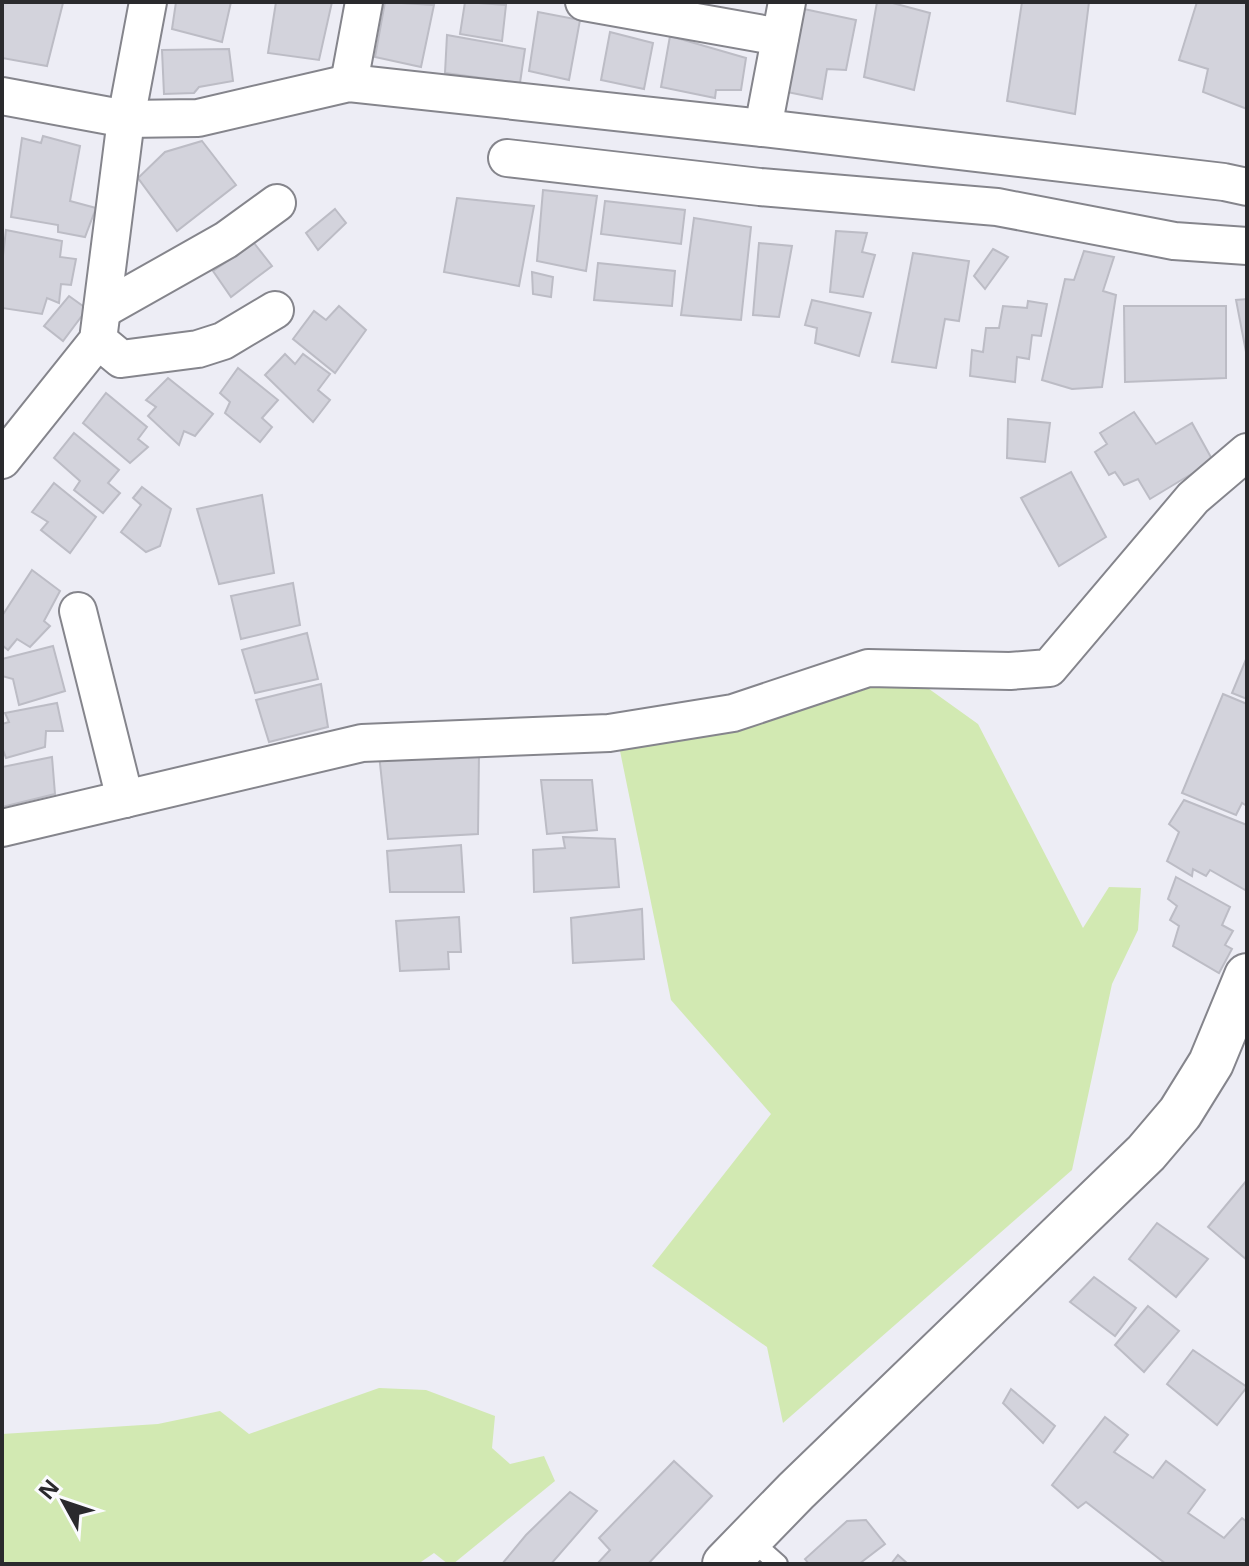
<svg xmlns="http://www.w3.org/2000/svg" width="1249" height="1566" viewBox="0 0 1249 1566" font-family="'Noto Sans',sans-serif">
  <rect width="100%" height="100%" fill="#ededf5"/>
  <g fill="#d2e9b2">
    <path d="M911,676L978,724L1083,928L1109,887L1141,888L1138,930L1112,984L1072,1170L783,1423L767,1347L652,1266L771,1114L671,1000L620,751Z"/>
    <path d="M379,1388L426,1390L495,1416L492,1448L510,1464L544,1456L555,1481L453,1564H448L434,1553L418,1564H2V1434L158,1424L220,1411L249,1434Z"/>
  </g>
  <g fill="#d3d3dc" stroke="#bcbcc5" stroke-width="2">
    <path d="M2,2L63,3L47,66L2,58Z"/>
    <path d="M176,2H231L222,42L172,29Z"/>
    <path d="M276,2H332L319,60L268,53Z"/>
    <path d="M385,2L434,5L421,67L375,57Z"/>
    <path d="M465,2L506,5L502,41L460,34Z"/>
    <path d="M877,2H889L930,13L914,90L864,77Z"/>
    <path d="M1022,2H1089L1075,114L1007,101Z"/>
    <path d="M1197,2H1247V109L1203,92L1208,69L1179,60Z"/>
    <path d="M804,9L856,20L846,70L827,69L822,99L787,92Z"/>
    <path d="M538,12L580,20L569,80L529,71Z"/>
    <path d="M610,32L653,43L644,89L601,80Z"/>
    <path d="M447,35L525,49L520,83L445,73Z"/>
    <path d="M670,36L746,58L741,90H716L715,98L661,87Z"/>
    <path d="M229,49L233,81L199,87L194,93L164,94L162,50Z"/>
    <path d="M43,136L80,146L70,201L96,208L85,237L58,232V225L11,217L22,138L41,143Z"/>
    <path d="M202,141L236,185L177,231L138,178L165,152Z"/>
    <path d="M543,190L597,196L586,271L537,261Z"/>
    <path d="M457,198L534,206L519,286L444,272Z"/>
    <path d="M605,201L685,210L681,244L601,234Z"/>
    <path d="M335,209L346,223L318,250L306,233Z"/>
    <path d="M694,218L751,227L741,320L681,315Z"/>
    <path d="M6,230L62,241L60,257L76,259L71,285L61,284L59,303L47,298L42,314L2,308V264Z"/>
    <path d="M836,231L867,233L862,252L875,255L863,297L830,292Z"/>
    <path d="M254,243L272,266L231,297L213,271Z"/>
    <path d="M759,243L792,246L779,317L753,315Z"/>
    <path d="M993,249L1008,257L985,289L974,276Z"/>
    <path d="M1084,251L1114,257L1103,291L1116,295L1102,387L1072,389L1042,380L1065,279L1074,280Z"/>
    <path d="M913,253L969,261L959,321L945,319L936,368L892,362Z"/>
    <path d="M598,263L675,271L672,306L594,300Z"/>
    <path d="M532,272L553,277L551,297L533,294Z"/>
    <path d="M69,296L87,309L63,341L44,326Z"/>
    <path d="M1247,299V357L1236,300Z"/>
    <path d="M812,300L871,313L859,356L815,343L817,328L805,325Z"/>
    <path d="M1028,301L1047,304L1041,336L1032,335L1029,359L1017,357L1015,382L970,376L972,350L983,352L986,328H999L1003,306L1027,308Z"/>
    <path d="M339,306L366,330L335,373L293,339L314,311L326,320Z"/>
    <path d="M1124,306H1226V378L1125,382Z"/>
    <path d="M285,354L295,364L303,354L330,374L318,390L330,400L313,422L265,375Z"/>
    <path d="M238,368L278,400L262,418L272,427L260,442L225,413L230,402L220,393Z"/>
    <path d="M168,378L213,414L195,436L184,431L179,445L148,416L156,407L146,400Z"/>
    <path d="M106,393L147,427L138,439L148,447L130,463L83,423Z"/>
    <path d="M1134,412L1156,444L1192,423L1213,461L1150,499L1138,479L1124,485L1115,472L1109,475L1095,452L1107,444L1100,433Z"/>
    <path d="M1008,419L1050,423L1045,462L1007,458Z"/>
    <path d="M74,433L119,470L108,483L120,493L103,513L74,490L80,481L54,458Z"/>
    <path d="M1071,472L1106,537L1059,566L1021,498Z"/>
    <path d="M54,483L96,517L70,553L41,530L48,522L32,512Z"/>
    <path d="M142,487L171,509L160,546L146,552L121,532L141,505L133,498Z"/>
    <path d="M262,495L274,573L219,584L197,509Z"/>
    <path d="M32,570L60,591L44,621L50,626L30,647L17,639L8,650L2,645V616Z"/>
    <path d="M293,583L300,625L241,639L231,596Z"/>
    <path d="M307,633L318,679L255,693L242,650Z"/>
    <path d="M53,646L65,691L19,705L13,679L2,676V659Z"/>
    <path d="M1247,657V699L1232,693Z"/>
    <path d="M321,684L328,727L269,742L256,700Z"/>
    <path d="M1223,694L1247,704V806L1242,803L1236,815L1182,793Z"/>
    <path d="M57,703L63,731H46L45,747L6,758L2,747V724L9,722L5,713Z"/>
    <path d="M379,754H479L478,834L388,839Z"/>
    <path d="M52,757L55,794L2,807V767Z"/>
    <path d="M541,780H592L597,830L547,834Z"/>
    <path d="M1184,800L1247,825V891L1210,870L1206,876L1193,869L1192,876L1167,861L1179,832L1169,824Z"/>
    <path d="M563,837L615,839L619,887L534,892L533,850L565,848Z"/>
    <path d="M461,845L464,892H390L387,851Z"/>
    <path d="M1176,877L1230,907L1222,925L1233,931L1225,945L1232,949L1219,973L1173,946L1179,926L1170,920L1177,906L1168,899Z"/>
    <path d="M642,909L644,959L573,963L571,918Z"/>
    <path d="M459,917L461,952H448L449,969L400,971L396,921Z"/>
    <path d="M1247,1180V1260L1208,1227Z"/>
    <path d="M1157,1223L1208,1259L1176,1297L1129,1259Z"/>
    <path d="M1094,1277L1136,1308L1115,1336L1070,1302Z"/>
    <path d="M1148,1306L1179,1331L1144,1372L1115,1345Z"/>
    <path d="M1193,1350L1247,1387L1217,1425L1167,1384Z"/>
    <path d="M1011,1389L1055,1426L1043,1443L1003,1403Z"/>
    <path d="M1105,1417L1128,1435L1114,1452L1153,1478L1166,1461L1205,1490L1188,1513L1224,1538L1242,1518L1247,1522V1564H1166L1086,1502L1078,1508L1052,1485Z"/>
    <path d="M674,1461L712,1496L648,1564H597L610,1550L599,1538Z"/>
    <path d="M570,1492L597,1511L551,1564H502L526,1535Z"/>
    <path d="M866,1520L885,1544L859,1564H809L805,1559L847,1521Z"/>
    <path d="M898,1555L908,1564H891Z"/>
  </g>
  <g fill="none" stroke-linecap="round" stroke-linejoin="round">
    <defs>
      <path id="lane" d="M750,1539L778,1564"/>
      <g id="street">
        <path d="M584,2L780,37"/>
        <path d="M349,83L364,2"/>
        <path d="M2,96L126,119L198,118L349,83L763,128L1224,182L1247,187"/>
        <path d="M763,128L787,2"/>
        <path d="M507,158L760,187L997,207L1174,241L1247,246"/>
        <path d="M102,310L226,240L277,203"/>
        <path d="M98,340L121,359L198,349L223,341L275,310"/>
        <path d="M2,460L98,340L126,119L148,2"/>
        <path d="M78,611L125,799"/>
        <path d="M2,828L362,743L609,733L733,713L868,668L1010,671L1049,668L1193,498L1247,452"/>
      </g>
      <path id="secondary" d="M725,1564L796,1491L1146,1153L1180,1113L1211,1063L1247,976"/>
    </defs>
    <use href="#lane" stroke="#85858c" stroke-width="22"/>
    <use href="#street" stroke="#85858c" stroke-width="40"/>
    <use href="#secondary" stroke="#85858c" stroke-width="48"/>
    <use href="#lane" stroke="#fff" stroke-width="18"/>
    <use href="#street" stroke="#fff" stroke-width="36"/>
    <use href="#secondary" stroke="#fff" stroke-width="44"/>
  </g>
  <rect width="1249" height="1566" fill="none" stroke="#2a2a2d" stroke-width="8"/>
  <g transform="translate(64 1502) rotate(310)" stroke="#fbfbfe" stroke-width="6" paint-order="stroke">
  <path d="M0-6L14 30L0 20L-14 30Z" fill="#2a2a2d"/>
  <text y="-12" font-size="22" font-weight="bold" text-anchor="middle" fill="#2a2a2d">N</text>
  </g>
</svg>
